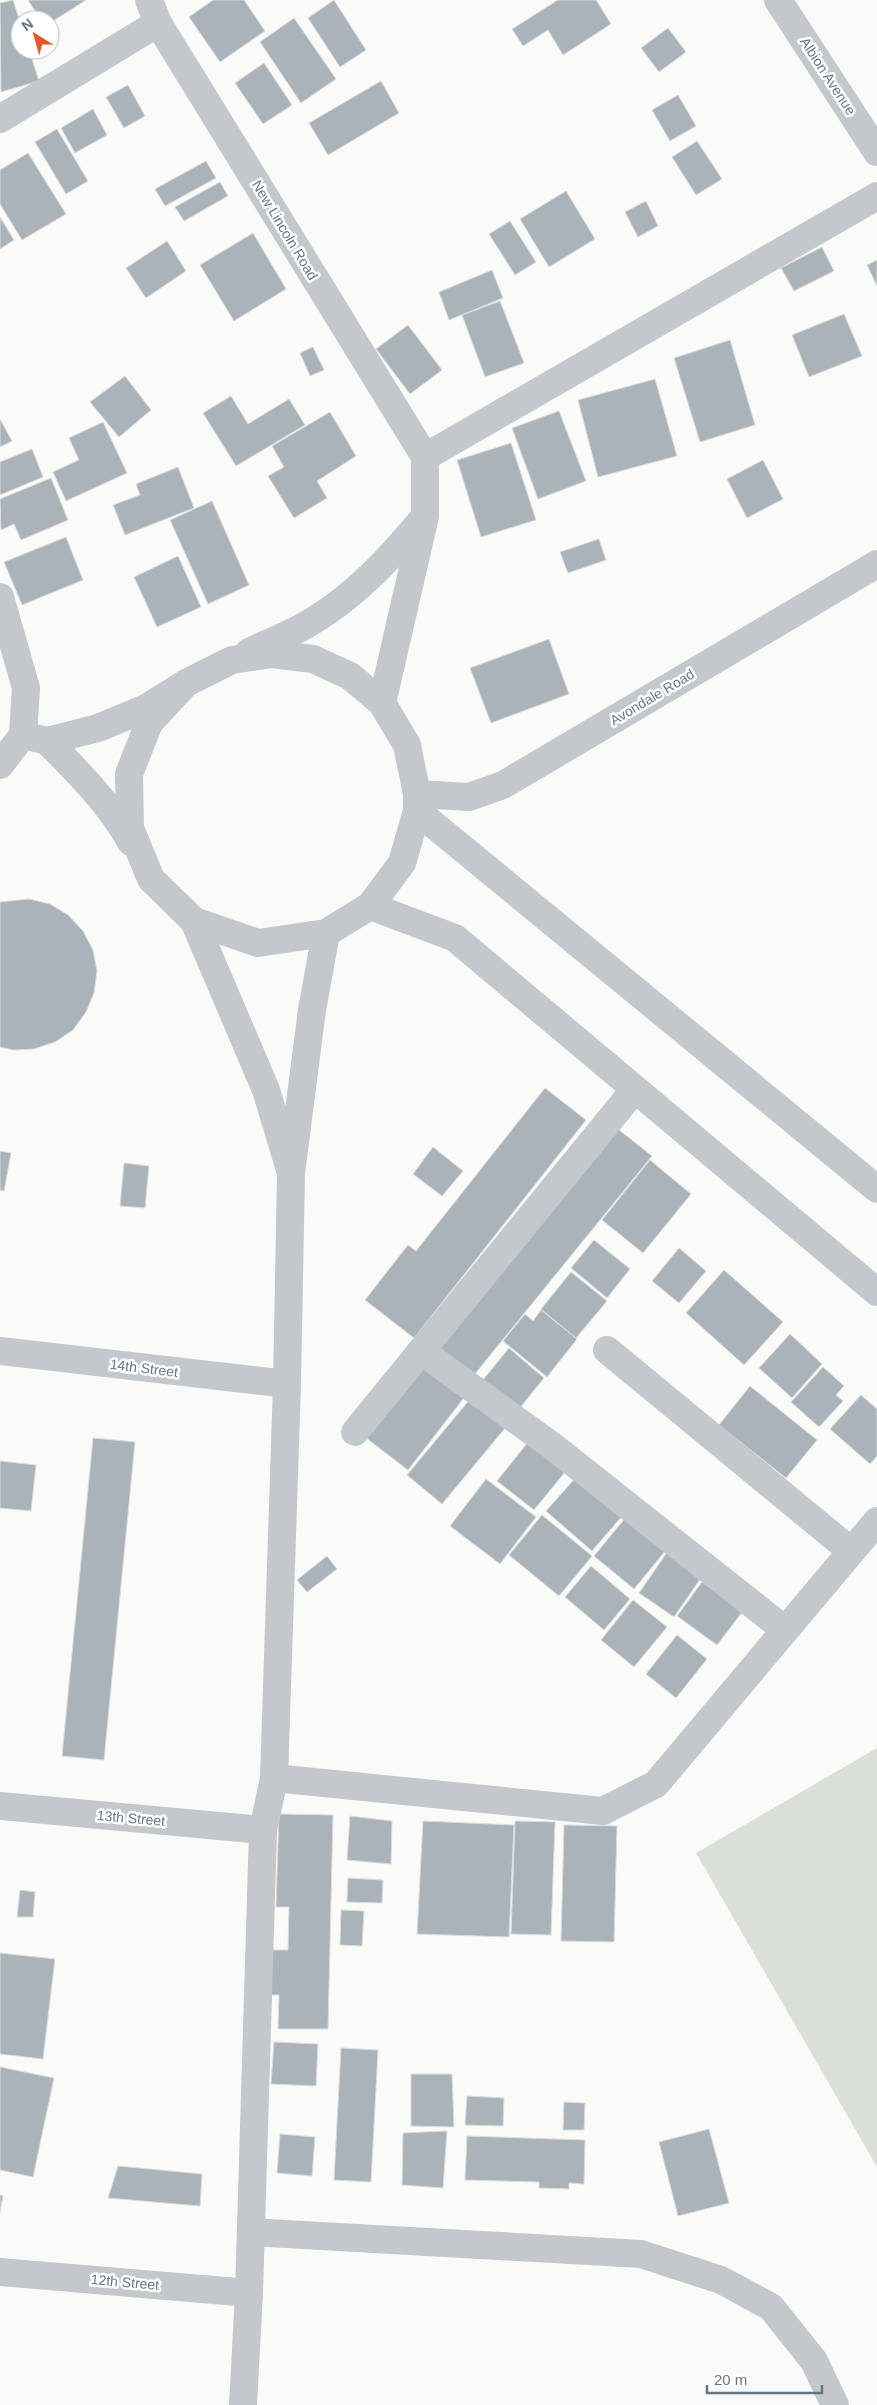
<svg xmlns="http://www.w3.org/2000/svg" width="877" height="2405" viewBox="0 0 877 2405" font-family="Helvetica,sans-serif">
  <rect width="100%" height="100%" fill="#fafaf8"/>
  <path fill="#dadfd7" d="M877,1748V2167L696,1853Z"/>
  <g fill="#aab3b9" stroke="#dcdcda">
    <path d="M13,0L20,22V50H29L39,81L1,92L0,3Z"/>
    <path d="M28,0H86L50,23V20H41Z"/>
    <path d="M213,0H244L265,31L220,62L189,17Z"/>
    <path d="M334,0L366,50L340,67L308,18Z"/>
    <path d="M558,0H596L611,24L563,55L548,30L523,46L512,29Z"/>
    <path d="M294,18L336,79L301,103L260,42Z"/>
    <path d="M668,28L686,52L659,72L641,48Z"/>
    <path d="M264,63L292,105L263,124L235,83Z"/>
    <path d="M381,81L399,113L328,155L309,123Z"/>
    <path d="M128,85L145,116L124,128L106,97Z"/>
    <path d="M678,95L696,126L670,141L652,110Z"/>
    <path d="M93,109L107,135L75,153L61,128Z"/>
    <path d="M57,129L88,181L66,194L35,142Z"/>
    <path d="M697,141L722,179L696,195L672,157Z"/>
    <path d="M28,153L66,214L22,240L0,204V170Z"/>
    <path d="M206,161L216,178L165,206L155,189Z"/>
    <path d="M220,182L228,196L184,221L175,207Z"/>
    <path d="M566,191L595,239L549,267L520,219Z"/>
    <path d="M646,201L658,226L638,237L625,212Z"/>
    <path d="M0,217L14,240L0,249Z"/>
    <path d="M510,221L536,262L515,275L489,234Z"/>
    <path d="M253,233L286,289L234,321L200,265Z"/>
    <path d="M167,241L186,271L146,298L126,268Z"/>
    <path d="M822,247L834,271L794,291L781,268Z"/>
    <path d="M877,260V286L867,265Z"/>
    <path d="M492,270L503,298L449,320L439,292Z"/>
    <path d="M500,301L524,363L485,377L462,315Z"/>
    <path d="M844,314L862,356L809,377L792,335Z"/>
    <path d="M408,325L442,370L410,394L376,349Z"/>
    <path d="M730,340L755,425L700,442L674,358Z"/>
    <path d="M313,347L324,370L310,376L300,353Z"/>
    <path d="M125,376L151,410L119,437L90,402Z"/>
    <path d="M655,379L677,456L598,477L578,400Z"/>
    <path d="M231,396L248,424L289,399L305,425L236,466L203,413Z"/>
    <path d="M559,411L586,481L538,499L512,428Z"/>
    <path d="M330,412L356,456L317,481L327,498L294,518L268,476L284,467L272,446Z"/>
    <path d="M0,419L12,441L0,447Z"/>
    <path d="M103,422L127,473L66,501L53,472L79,460L69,438Z"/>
    <path d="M511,443L536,520L481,537L457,460Z"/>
    <path d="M32,449L43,477L0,495V462Z"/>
    <path d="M763,460L783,499L747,518L727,479Z"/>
    <path d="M178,467L194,508L125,535L113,505L140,495L136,484Z"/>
    <path d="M51,478L68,520L21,540L14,524L1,530L0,499Z"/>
    <path d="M212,501L249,585L208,604L170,520Z"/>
    <path d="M66,537L83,580L22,605L4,562Z"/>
    <path d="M599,539L606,560L568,573L560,552Z"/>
    <path d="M178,556L201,607L157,627L134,577Z"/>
    <path d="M549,639L569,694L491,723L470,668Z"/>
    <path d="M29,899L50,904L68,915L83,931L93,950L97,971L94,993L86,1012L73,1030L55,1042L34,1049L13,1050L0,1047V902Z"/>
    <path d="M545,1088L586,1120L414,1338L365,1300L408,1245L416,1251Z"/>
    <path d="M609,1122L652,1156L474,1375L431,1341Z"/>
    <path d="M433,1147L463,1171L442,1196L413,1174Z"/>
    <path d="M0,1151L11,1153L4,1191L0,1190Z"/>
    <path d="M650,1160L691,1194L643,1253L602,1220Z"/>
    <path d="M124,1163L149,1166L145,1208L120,1206Z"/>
    <path d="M594,1240L630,1269L607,1298L571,1268Z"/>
    <path d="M679,1248L706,1271L679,1303L652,1281Z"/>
    <path d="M724,1270L783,1322L744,1365L686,1313Z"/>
    <path d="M571,1272L607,1301L576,1338L541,1309Z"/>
    <path d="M541,1310L577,1339L547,1377L503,1341L525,1314L533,1321Z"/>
    <path d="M790,1334L822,1364L792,1398L759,1368Z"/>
    <path d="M509,1348L544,1378L514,1415L478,1386Z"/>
    <path d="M423,1354L470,1390L408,1470L361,1434Z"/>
    <path d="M823,1367L844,1386L836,1395L843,1401L819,1427L791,1402Z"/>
    <path d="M750,1386L817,1440L786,1478L719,1425Z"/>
    <path d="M861,1395L877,1409V1456L870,1464L830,1429Z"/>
    <path d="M471,1398L506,1427L442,1504L407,1475Z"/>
    <path d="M532,1437L569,1467L534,1510L497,1481Z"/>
    <path d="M93,1438L135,1442L104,1760L62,1756Z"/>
    <path d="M0,1461L36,1465L31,1511L0,1508Z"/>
    <path d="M578,1475L623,1515L592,1551L546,1511Z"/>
    <path d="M486,1479L536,1517L500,1564L450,1526Z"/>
    <path d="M542,1515L592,1556L559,1596L509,1555Z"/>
    <path d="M626,1517L666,1550L634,1589L594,1556Z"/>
    <path d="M668,1551L703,1575L674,1617L639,1593Z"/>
    <path d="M327,1556L337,1569L307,1592L297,1580Z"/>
    <path d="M591,1566L630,1599L604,1630L565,1597Z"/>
    <path d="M702,1582L743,1611L717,1645L677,1616Z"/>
    <path d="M633,1600L667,1627L634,1667L601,1640Z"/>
    <path d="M677,1635L707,1659L676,1698L646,1674Z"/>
    <path d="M279,1814L333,1815L328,2029H278L279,1995H271L272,1950H288L289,1907H276Z"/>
    <path d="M350,1816L392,1821L391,1864L347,1860Z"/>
    <path d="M423,1821L514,1825L509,1937L417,1934Z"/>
    <path d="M515,1821L555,1822L551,1935L511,1934Z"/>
    <path d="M564,1825L617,1826L614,1942L561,1941Z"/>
    <path d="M348,1878L383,1880L382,1903L347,1902Z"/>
    <path d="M20,1890L35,1892L33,1917H17Z"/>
    <path d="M341,1910L364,1911L362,1946L340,1945Z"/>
    <path d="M0,1953L55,1959L43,2059L0,2054Z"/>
    <path d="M274,2042L318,2044L316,2086L271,2084Z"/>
    <path d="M341,2048L378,2050L371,2182L334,2180Z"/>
    <path d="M0,2067L54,2078L33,2177L0,2170Z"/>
    <path d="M411,2074H452L454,2127L411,2126Z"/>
    <path d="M467,2096L504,2098L503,2126L465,2125Z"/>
    <path d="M564,2102L585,2103L584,2130H563Z"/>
    <path d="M709,2129L729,2203L678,2216L659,2142Z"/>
    <path d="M447,2131L443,2188L402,2185L403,2133Z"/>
    <path d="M280,2134L315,2137L312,2176L277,2173Z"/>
    <path d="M467,2136L585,2140L584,2184L569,2183V2189L539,2188V2182L465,2180Z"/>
    <path d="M118,2166L202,2174L200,2206L108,2198Z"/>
    <path d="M0,2195L3,2196L0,2212Z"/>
  </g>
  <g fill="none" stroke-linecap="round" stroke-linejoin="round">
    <g stroke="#c3c8cc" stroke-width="28">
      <path d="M149,0L158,23L425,457"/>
      <path d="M778,0L877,152"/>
      <path d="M0,119L158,23"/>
      <path d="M425,457L877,196"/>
      <path d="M0,597L26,688L23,735"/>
      <path d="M249,652C269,642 292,634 311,622C355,596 389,559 421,521"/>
      <path d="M382,703L425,516V457"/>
      <path d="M23,735L47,741L98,728L146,708L186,683L232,660L272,654L313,659L350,676L382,703L407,745L417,794V811L402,863L370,906L326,933L258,943L194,921L151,879L130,828L129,774L149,723L186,683"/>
      <path d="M47,741C78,772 110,804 131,842"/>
      <path d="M0,765L23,735"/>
      <path d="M417,794L469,797L503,785L877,564"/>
      <path d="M417,811L877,1189"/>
      <path d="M370,906L455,938L877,1292"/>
      <path d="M194,921L266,1090L291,1173L312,1010L326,933"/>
      <path d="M607,1350L851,1551"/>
      <path d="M0,1351L287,1384"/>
      <path d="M421,1351L551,1445L785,1630"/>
      <path d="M355,1432L635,1089"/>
      <path d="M274,1778L603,1811L656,1784L877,1521"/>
      <path d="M0,1806L263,1830"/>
      <path d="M251,2232L641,2254L721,2280L771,2307L814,2361L835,2405"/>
      <path d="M0,2272L249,2293"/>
      <path d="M243,2405L249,2293L263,1830L274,1778L287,1384L291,1173"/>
    </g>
  </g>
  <g text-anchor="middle" stroke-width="5" stroke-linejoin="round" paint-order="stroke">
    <g font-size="14" fill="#657683" stroke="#fff">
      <text transform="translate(828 76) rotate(57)" y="5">Albion Avenue</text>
      <text transform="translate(285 230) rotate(59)" y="5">New Lincoln Road</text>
      <text transform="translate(652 697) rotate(-31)" y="5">Avondale Road</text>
      <text transform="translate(144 1368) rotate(7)" y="5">14th Street</text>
      <text transform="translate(131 1818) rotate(5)" y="5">13th Street</text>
      <text transform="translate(125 2282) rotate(5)" y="5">12th Street</text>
    </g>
  </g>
  <g transform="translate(35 35) rotate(323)"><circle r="24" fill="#ffffff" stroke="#c1c8cd"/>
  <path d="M0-4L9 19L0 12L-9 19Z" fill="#e4572e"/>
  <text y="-8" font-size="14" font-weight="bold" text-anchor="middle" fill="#657683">N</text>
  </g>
  <path d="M707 2385v8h115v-8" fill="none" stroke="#657683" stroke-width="2.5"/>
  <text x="714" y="2385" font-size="15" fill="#657683" stroke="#ffffff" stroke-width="4" paint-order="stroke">20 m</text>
</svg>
